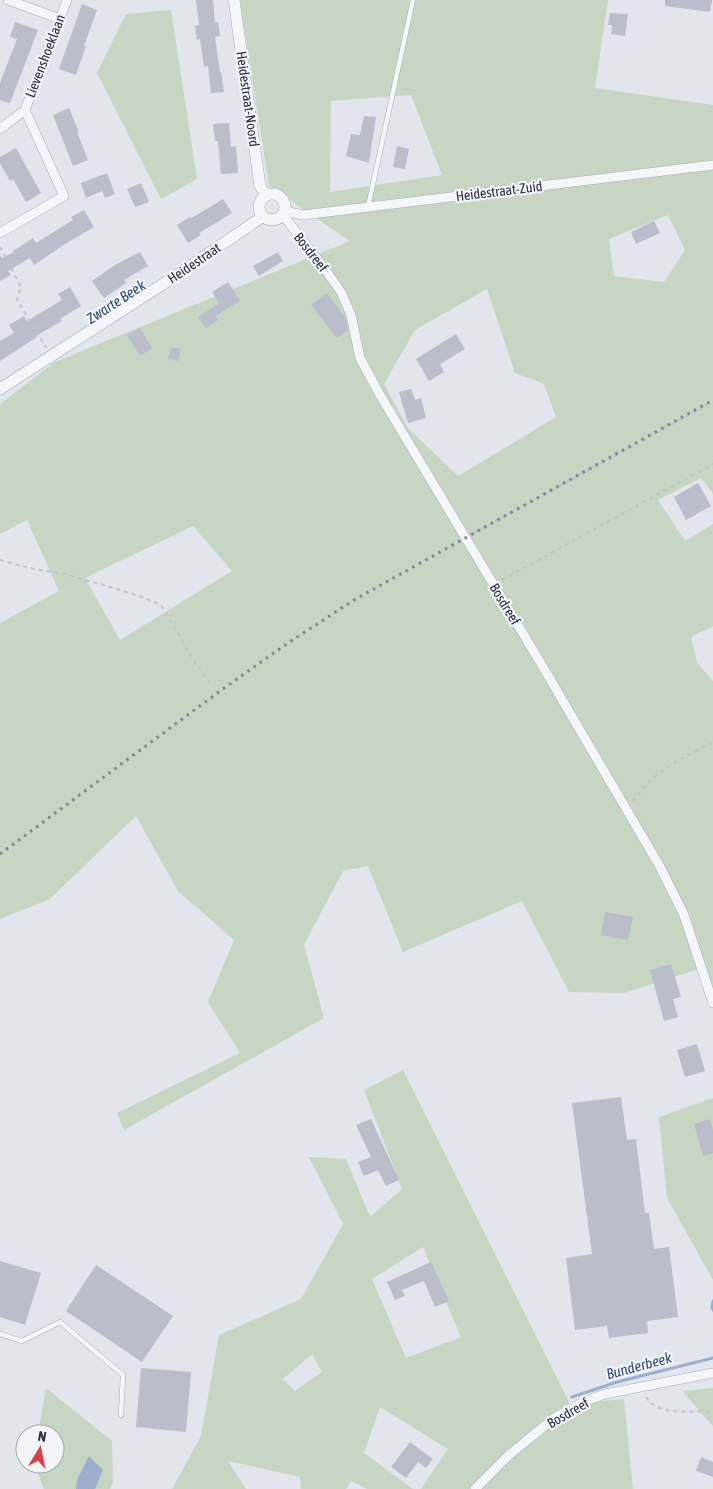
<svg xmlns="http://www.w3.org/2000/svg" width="713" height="1489" viewBox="0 0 713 1489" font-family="'Asap Condensed',sans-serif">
  <rect width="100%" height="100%" fill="#e2e5eb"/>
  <g fill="#c6d6c3" fill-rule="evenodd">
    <path d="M240,0H608L595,88L713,105V494L701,478L658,500L685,541L713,524V626L691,637L697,663L713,681V986L705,967L624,993L569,992L522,901L403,952L368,866L343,871L304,945L324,1018L124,1130L117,1113L240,1053L208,1002L234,940L178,891L136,816L50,899L0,919V623L59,591L27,520L0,534V404L55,362L350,241L269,186ZM411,95L442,175L330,192L331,101ZM668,215L685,250L664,282L614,276L609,239ZM487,289L515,373L544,384L556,417L458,476L408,428L384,384L415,330ZM193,526L232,571L120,640L85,578Z"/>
    <path d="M171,10L197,179L161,199L97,73L126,14Z"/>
    <path d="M403,1070L570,1404L624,1399L633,1489H421L448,1449L380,1407L364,1453L413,1489H367L351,1481L346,1489H301L300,1477L228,1461L246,1489H172L201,1436L219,1335L301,1299L343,1224L309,1157L346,1159L370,1217L402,1189L364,1090ZM423,1247L461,1337L406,1358L372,1279ZM312,1354L322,1372L295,1391L283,1379Z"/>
    <path d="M713,1098V1280L667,1198L659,1117Z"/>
    <path d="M46,1388L112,1441L113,1482L110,1489H44L34,1464H55V1434H38Z"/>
    <path d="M713,1388V1426L682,1391Z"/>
  </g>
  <path fill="#9cafcd" d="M89,1456L103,1470L95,1489H76L77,1480Z"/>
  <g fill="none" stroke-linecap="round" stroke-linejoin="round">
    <g stroke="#9cafcd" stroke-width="3">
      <path d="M713,1301L712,1308L713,1310"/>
      <path d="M572,1397L617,1382L713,1358"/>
    </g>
  </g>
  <g fill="#b9beca">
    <path d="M196,0H213L215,23L218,22L220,36L215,37L220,72H221L224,92L211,93L208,66L204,67L200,39L197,40L195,26L199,25Z"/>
    <path d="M665,0H712L710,12L665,6Z"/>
    <path d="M82,4L97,10L84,46H86L76,75L59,69Z"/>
    <path d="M610,13L628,14L625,36L611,34L612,25H608Z"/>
    <path d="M15,22L38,30L10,103L0,100V83L17,39L10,37Z"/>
    <path d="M69,108L79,132H77L88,160L73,166L53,115Z"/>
    <path d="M364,116L376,117L369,163L346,156L351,134L360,135Z"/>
    <path d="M229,123L231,147L236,146L238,173L221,174L218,141H215L213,124Z"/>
    <path d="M397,146L409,149L405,169L393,167Z"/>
    <path d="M16,148L41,193L26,202L13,179L10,181L0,163V157Z"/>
    <path d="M107,173L115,194L105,198L102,191L86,198L81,183Z"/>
    <path d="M141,183L149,202L135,207L127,189Z"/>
    <path d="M223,199L232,213L199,233L201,235L188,243L177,225L190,217V219Z"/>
    <path d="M84,210L94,227L65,244L34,265L30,258L8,271L11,275L0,281V255L2,258L14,252L13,251L33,238L36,243L73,220L71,217Z"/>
    <path d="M654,221L660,233L636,244L631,232Z"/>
    <path d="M140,252L148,266L124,280L126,283L104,298L92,281L115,265Z"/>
    <path d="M278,252L283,261L259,276L253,266Z"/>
    <path d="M228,282L240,301L215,316L218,320L206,328L198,317L219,303L212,292Z"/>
    <path d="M70,287L81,306L60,319L62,321L36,336L37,337L0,361V341L14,333L9,325L24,316L27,321L62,300L58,294Z"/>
    <path d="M327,293L345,317L348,330L337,338L311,305Z"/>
    <path d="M140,328L152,348L140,356L127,335Z"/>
    <path d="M456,334L465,349L440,364L444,372L429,381L416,359Z"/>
    <path d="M171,347L181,349L178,361L168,359Z"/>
    <path d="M411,389L415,400L421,398L426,418L408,423L399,392Z"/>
    <path d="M698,483L711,506L686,520L674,497Z"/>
    <path d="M605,912L633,917L628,940L601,935Z"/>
    <path d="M671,964L681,997L673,999L678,1017L664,1021L650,970Z"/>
    <path d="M697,1044L705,1071L685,1077L677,1050Z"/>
    <path d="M621,1097L627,1140L636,1139L645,1213H649L654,1249L669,1247L678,1317L647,1321L648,1333L609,1338L607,1326L575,1330L566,1258L592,1254L572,1103Z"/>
    <path d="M371,1119L399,1180L386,1186L378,1170L364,1176L358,1162L371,1157L356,1125Z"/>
    <path d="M710,1119L713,1130V1153L703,1156L694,1124Z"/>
    <path d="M0,1261L41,1273L25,1325L0,1317Z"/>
    <path d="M431,1262L449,1301L435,1307L424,1281L402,1290L405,1296L395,1300L387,1282Z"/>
    <path d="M96,1265L173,1316L142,1362L66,1311Z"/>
    <path d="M141,1368L191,1372L186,1432L136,1427Z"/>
    <path d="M410,1442L433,1459L426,1468L418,1462L406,1478L391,1467Z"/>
    <path d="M701,1457L713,1462V1477L696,1471Z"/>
  </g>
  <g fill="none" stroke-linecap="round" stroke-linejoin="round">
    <defs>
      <g id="service">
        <path d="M368,207L413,0"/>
        <path d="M0,1334L22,1341L60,1322L123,1375L121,1415"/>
      </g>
      <g id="minor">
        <path d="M8,0L60,19"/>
        <path d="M0,129L25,110L67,0"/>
        <path d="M284,211L303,215L713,165"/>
        <path d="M283,215L324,268L341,292L351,315L360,358L380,395L543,667L659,865L684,915L713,1003"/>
        <path d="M0,233L64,196L25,110"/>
        <path d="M475,1489L509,1455L553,1419L583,1402L605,1394L713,1373"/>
      </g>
      <g id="tertiary">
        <path d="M234,0L260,186L266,195"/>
        <circle cx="272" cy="207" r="13"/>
        <path d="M0,389L174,277L262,217"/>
      </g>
    </defs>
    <use href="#service" stroke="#a7abb6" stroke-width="5.5"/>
    <use href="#minor" stroke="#a7abb6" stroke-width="10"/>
    <use href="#tertiary" stroke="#a7abb6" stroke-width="12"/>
    <g stroke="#c0c3ca" stroke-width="2" stroke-dasharray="4 4" stroke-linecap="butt">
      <path d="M0,247L21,287L17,300L46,347"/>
      <path d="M474,533L713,402"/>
      <path d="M0,560L34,569L65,574L140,596L161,605L194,661L213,687"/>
      <path d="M502,580L713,464"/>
      <path d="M633,801L650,780L675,762L713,742"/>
      <path d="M646,1397C658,1417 692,1410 713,1412"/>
    </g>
    <use href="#service" stroke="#f5f6f9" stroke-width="4.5"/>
    <use href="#minor" stroke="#f5f6f9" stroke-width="9"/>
    <use href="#tertiary" stroke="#f5f6f9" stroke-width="11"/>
    <path stroke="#7b8396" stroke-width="3" stroke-dasharray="2.5 5" stroke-linecap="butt" d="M0,854L220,691L288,643L354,600L713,400"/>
  </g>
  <g text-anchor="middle" stroke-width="4.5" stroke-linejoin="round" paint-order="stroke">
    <g font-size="14" fill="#293145" stroke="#f2f4f8">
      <text transform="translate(45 56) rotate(-69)" y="5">Lievenshoeklaan</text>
      <text transform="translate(248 99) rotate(82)" y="5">Heidestraat-Noord</text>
      <text transform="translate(499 191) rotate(-7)" y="5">Heidestraat-Zuid</text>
      <text transform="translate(311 252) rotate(52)" y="5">Bosdreef</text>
      <text transform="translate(194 263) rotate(-34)" y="5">Heidestraat</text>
      <text transform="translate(505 604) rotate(59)" y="5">Bosdreef</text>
      <text transform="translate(568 1413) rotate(-30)" y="5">Bosdreef</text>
    </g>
    <g font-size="15" font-style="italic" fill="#304b7b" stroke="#f2f4f8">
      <text transform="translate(116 302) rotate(-33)" y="5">Zwarte Beek</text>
      <text transform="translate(639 1366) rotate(-15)" y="5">Bunderbeek</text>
    </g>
  </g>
  <g transform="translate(40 1449) rotate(10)"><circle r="24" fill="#f2f4f8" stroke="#a2a6b0"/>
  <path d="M0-4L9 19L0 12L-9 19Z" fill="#d6424b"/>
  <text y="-8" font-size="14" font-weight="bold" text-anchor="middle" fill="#293145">N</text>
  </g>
</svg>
